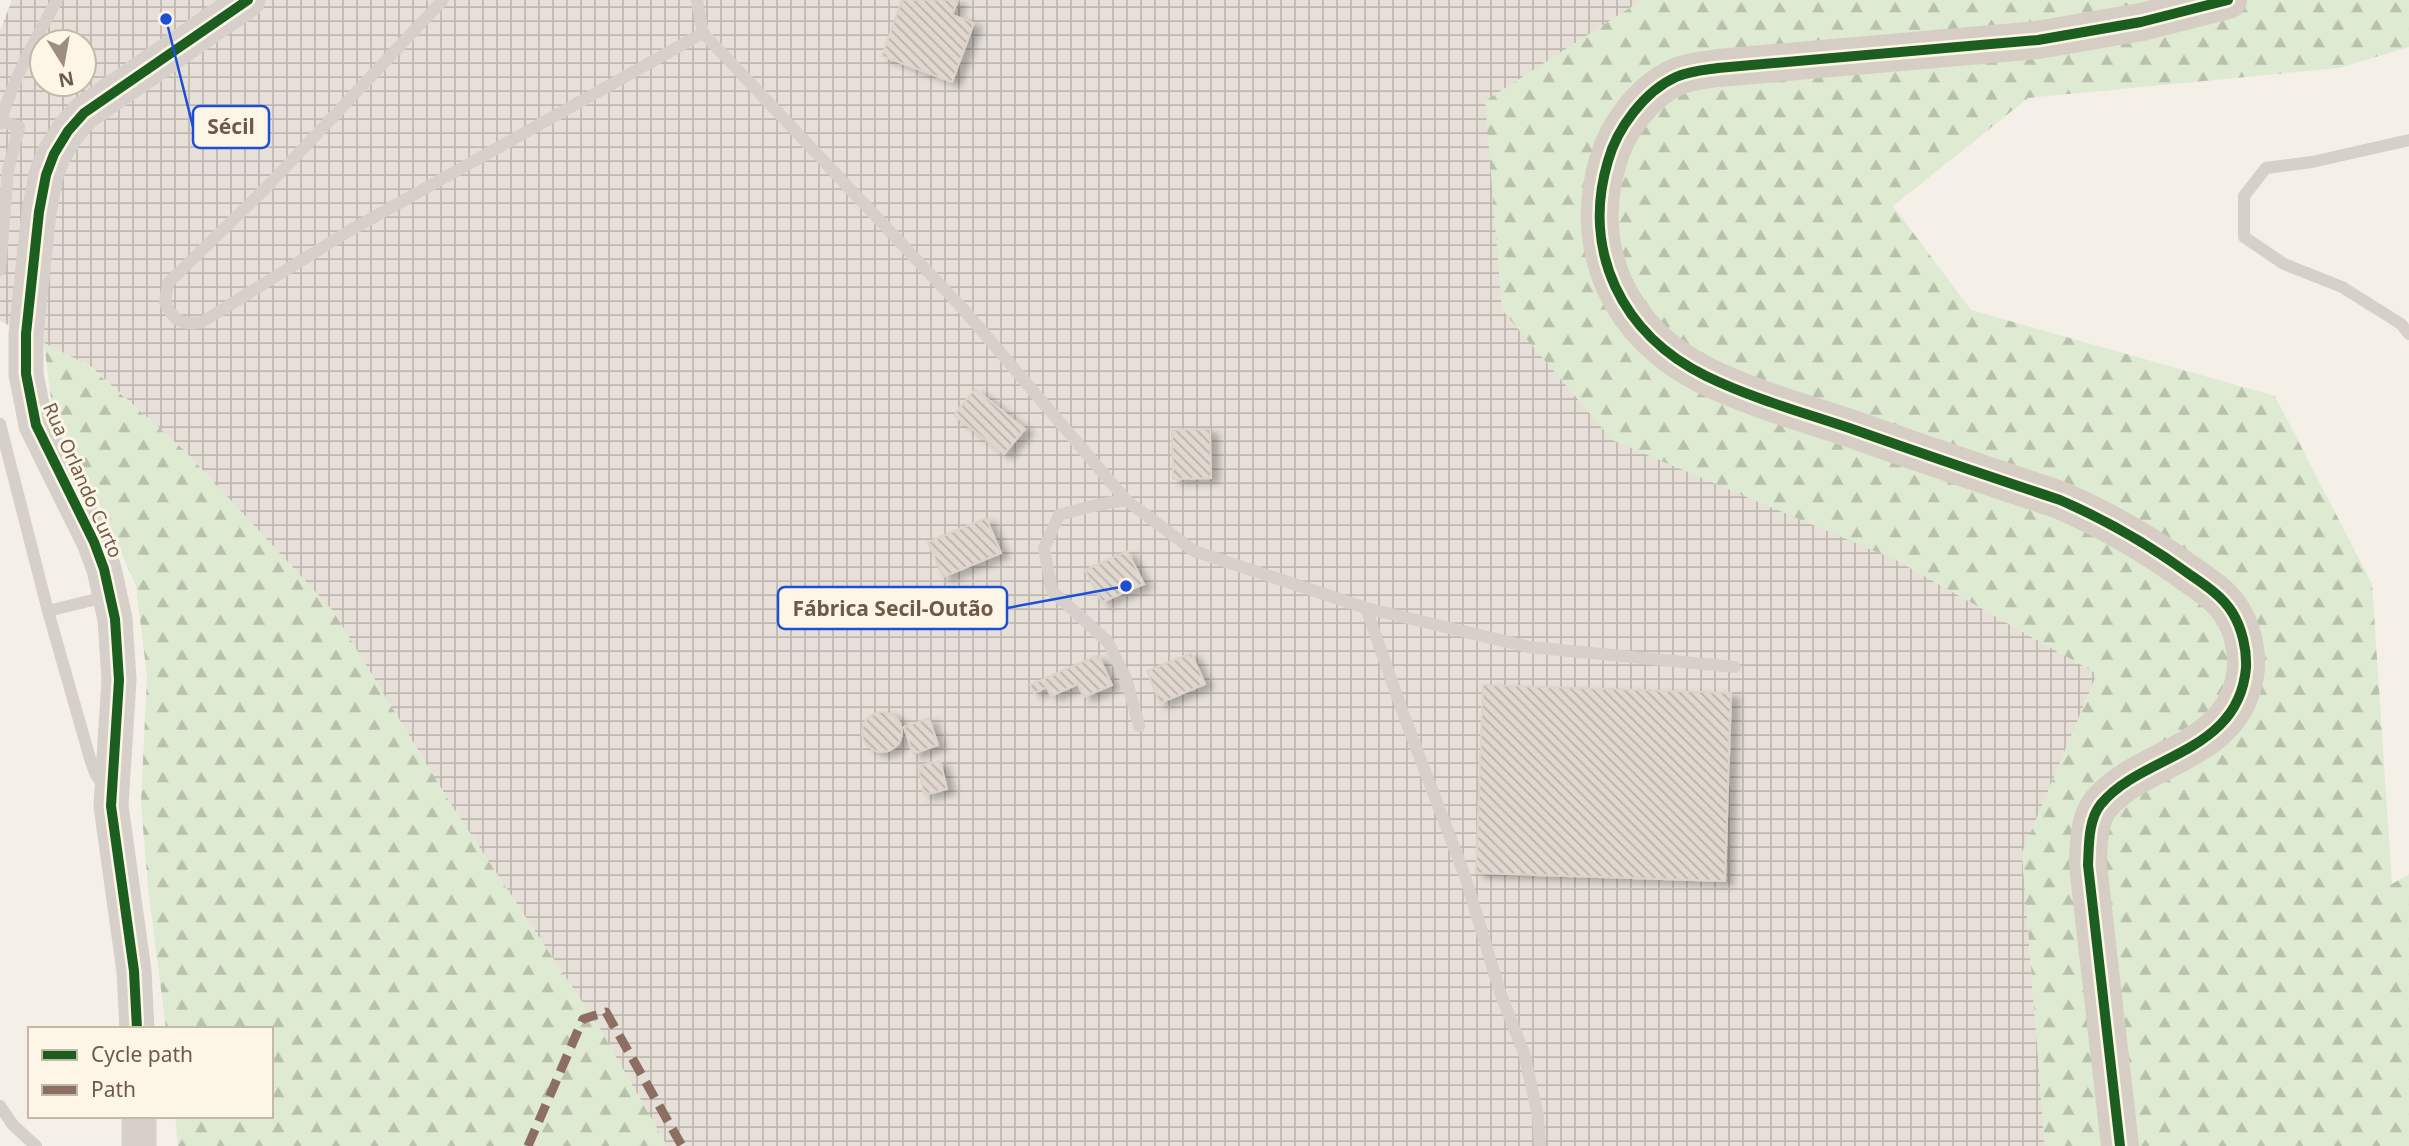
<svg xmlns="http://www.w3.org/2000/svg" width="2409" height="1146" viewBox="0 0 2409 1146" font-family="'Noto Sans',sans-serif">
  <defs>
    <pattern id="industrial-grid" width="8" height="8" patternUnits="userSpaceOnUse" patternTransform="scale(1.75)"><rect width="8" height="8" fill="#e6e0d8"/><path d="M0 4h8M4 0v8" fill="none" stroke="#bfb9b1"/></pattern>
    <pattern id="forest-firs" width="22" height="20" patternUnits="userSpaceOnUse" patternTransform="scale(1.75)"><rect width="22" height="20" fill="#dfead2"/><path d="M5 1l3.5 6h-7zM16 11l3.5 6h-7z" fill="#b9c1ac"/></pattern>
    <pattern id="building-back-hatch" width="6" height="6" patternUnits="userSpaceOnUse" patternTransform="scale(1.75)"><rect width="6" height="6" fill="#e0d8cf"/><path d="M-1 5l2 2M0 0l6 6M5-1l2 2" fill="none" stroke="#bab2aa"/></pattern>
    <filter id="shadow"><feDropShadow dx="8" dy="4.5" stdDeviation="3.5" flood-color="#0004"/></filter>
  </defs>
  <rect width="100%" height="100%" fill="#f4f0e7"/>
  <path fill="url(#industrial-grid)" fill-rule="evenodd" d="M12,0H1642L1486,101L1898,561L2097,674L2022,853L2045,1146H667L600,1029L452,806L333,611L185,451L90,366L0,321V31ZM42,42H84V84H42Z"/>
  <g fill="url(#forest-firs)">
    <path d="M1642,0H2409V47L2339,68L2028,98L1893,206L1971,310L2275,396L2372,584L2392,884L2409,874V1146H2045L2022,853L2097,674L1898,561L1612,440L1502,310L1485,101Z"/>
    <path d="M44,343L89,366L185,451L333,611L452,806L600,1029L667,1146H178L175,1116H271V1029H166L148,887L141,803L147,676L136,586L98,501L52,407Z"/>
  </g>
  <g fill="url(#building-back-hatch)" stroke="#dcd3ca" stroke-width="2" filter="url(#shadow)">
    <path d="M902,0H958L952,15L974,23L952,82L882,56Z"/>
    <path d="M975,389L1025,429L1004,454L954,415Z"/>
    <path d="M1210,429L1211,478L1173,479L1172,430Z"/>
    <path d="M986,518L1001,553L943,577L928,542Z"/>
    <path d="M1127,551L1144,584L1102,602L1085,570Z"/>
    <path d="M1191,653L1205,684L1160,703L1147,671Z"/>
    <path d="M1098,655L1112,685L1084,697L1078,684L1051,696L1047,687L1034,693L1030,685Z"/>
    <path d="M1483,685L1731,693L1725,881L1476,873Z"/>
    <circle cx="882" cy="732" r="20"/>
    <path d="M929,718L938,745L913,754L904,727Z"/>
    <path d="M940,761L947,789L924,795L918,766Z"/>
  </g>
  <g fill="none" stroke-linecap="round" stroke-linejoin="round">
    <g stroke="#d6cfca" stroke-width="12">
      <path d="M443,0L264,190L168,283L165,302C172,320 183,326 202,322L349,231L703,33L964,310L1126,500L1194,551L1366,608L1529,647L1735,667"/>
      <path d="M697,0L703,33"/>
      <path d="M1,121C14,77 35,40 57,0"/>
      <path d="M0,124L1,121L19,127L8,171L0,270"/>
      <path d="M2409,140L2312,162L2266,168L2244,196V237L2284,264L2342,287L2401,324L2409,334"/>
      <path d="M0,424L48,611L91,762L96,775L104,786"/>
      <path d="M1126,500L1092,506L1059,515L1044,548L1052,591L1108,642L1127,681L1139,726"/>
      <path d="M1366,608L1404,716L1465,876L1501,995L1524,1053L1538,1116L1540,1146"/>
      <path d="M48,611L109,596"/>
      <path d="M0,1106L13,1125L36,1146"/>
    </g>
    <g stroke="#d6cfca" stroke-width="35">
      <path d="M137,1029L134,971L111,806L119,680L115,619L104,569L94,542L36,425L26,374V334L39,212L46,175L54,154L68,131L84,113L248,0"/>
      <path d="M139,1116V1146"/>
    </g>
    <path stroke="#d6cec4" stroke-width="38" d="M2120,1146L2088,865C2089,845 2088,820 2101,804C2131,768 2186,759 2220,725C2236,709 2244,690 2246,668C2247,650 2242,628 2232,612C2222,596 2205,585 2189,574C2148,544 2106,520 2060,500C1991,477 1923,454 1855,430C1805,413 1753,399 1706,376C1622,335 1581,251 1608,161C1617,128 1645,91 1676,77C1689,71 1704,70 1718,68L2038,40L2141,22L2228,0"/>
    <path stroke="#8d6e63" stroke-width="9" stroke-dasharray="18 9" stroke-linecap="butt" d="M528,1146L583,1019L606,1012L682,1146"/>
    <defs>
      <g id="cycleway">
        <path d="M137,1029L134,971L111,806L119,680L115,619L104,569L94,542L36,425L26,374V334L39,212L46,175L54,154L68,131L84,113L248,0"/>
        <path d="M2120,1146L2088,865C2089,845 2088,820 2101,804C2131,768 2186,759 2220,725C2236,709 2244,690 2246,668C2247,650 2242,628 2232,612C2222,596 2205,585 2189,574C2148,544 2106,520 2060,500C1991,477 1923,454 1855,430C1805,413 1753,399 1706,376C1622,335 1581,251 1608,161C1617,128 1645,91 1676,77C1689,71 1704,70 1718,68L2038,40L2141,22L2228,0"/>
      </g>
    </defs>
    <use href="#cycleway" stroke="#fdf6e7" stroke-width="15"/>
    <use href="#cycleway" stroke="#1b5e20" stroke-width="10"/>
  </g>
  <g text-anchor="middle" stroke-width="6" stroke-linejoin="round" paint-order="stroke">
    <g font-size="19" fill="#6f5a4a" stroke="#fdf6e7">
      <text transform="translate(83 480) rotate(66)" y="7">Rua Orlando Curto</text>
    </g>
  </g>
  <path fill="none" stroke="#1d4ed8" stroke-width="2.5" d="M166 19L193 127M1126 586L1007 608"/>
  <g fill="#1d4ed8" stroke="#fdf6e7" stroke-width="2.5">
    <circle cx="166" cy="19" r="7"/>
    <circle cx="1126" cy="586" r="7"/>
  </g>
  <g fill="#fdf6e7" stroke="#1d4ed8" stroke-width="2.5">
    <rect x="193" y="106" width="76" height="42" rx="7"/>
    <rect x="778" y="587" width="229" height="42" rx="7"/>
  </g>
  <g font-size="21" text-anchor="middle" font-weight="bold" fill="#6f5a4a">
    <text x="231" y="134">Sécil</text>
    <text x="893" y="616">Fábrica Secil-Outão</text>
  </g>
  <rect x="28" y="1027" width="245" height="91" fill="#fdf6e7" stroke="#c4b8a8" stroke-width="2"/>
  <rect x="42" y="1050" width="35" height="10" fill="#1b5e20" stroke="#c4b8a8" stroke-width="2"/>
  <text x="91" y="1062" font-size="21" fill="#6f5a4a">Cycle path</text>
  <rect x="42" y="1085" width="35" height="10" fill="#8d6e63" stroke="#c4b8a8" stroke-width="2"/>
  <text x="91" y="1097" font-size="21" fill="#6f5a4a">Path</text>
  <g transform="translate(63 63) rotate(169)"><circle r="33" fill="#fdf6e7" stroke="#c4b8a8" stroke-width="2"/>
  <path d="M0-5L12 26L0 18L-12 26Z" fill="#9e8e81"/>
  <text y="-10" font-size="19" font-weight="bold" text-anchor="middle" fill="#6f5a4a">N</text>
  </g>
</svg>
